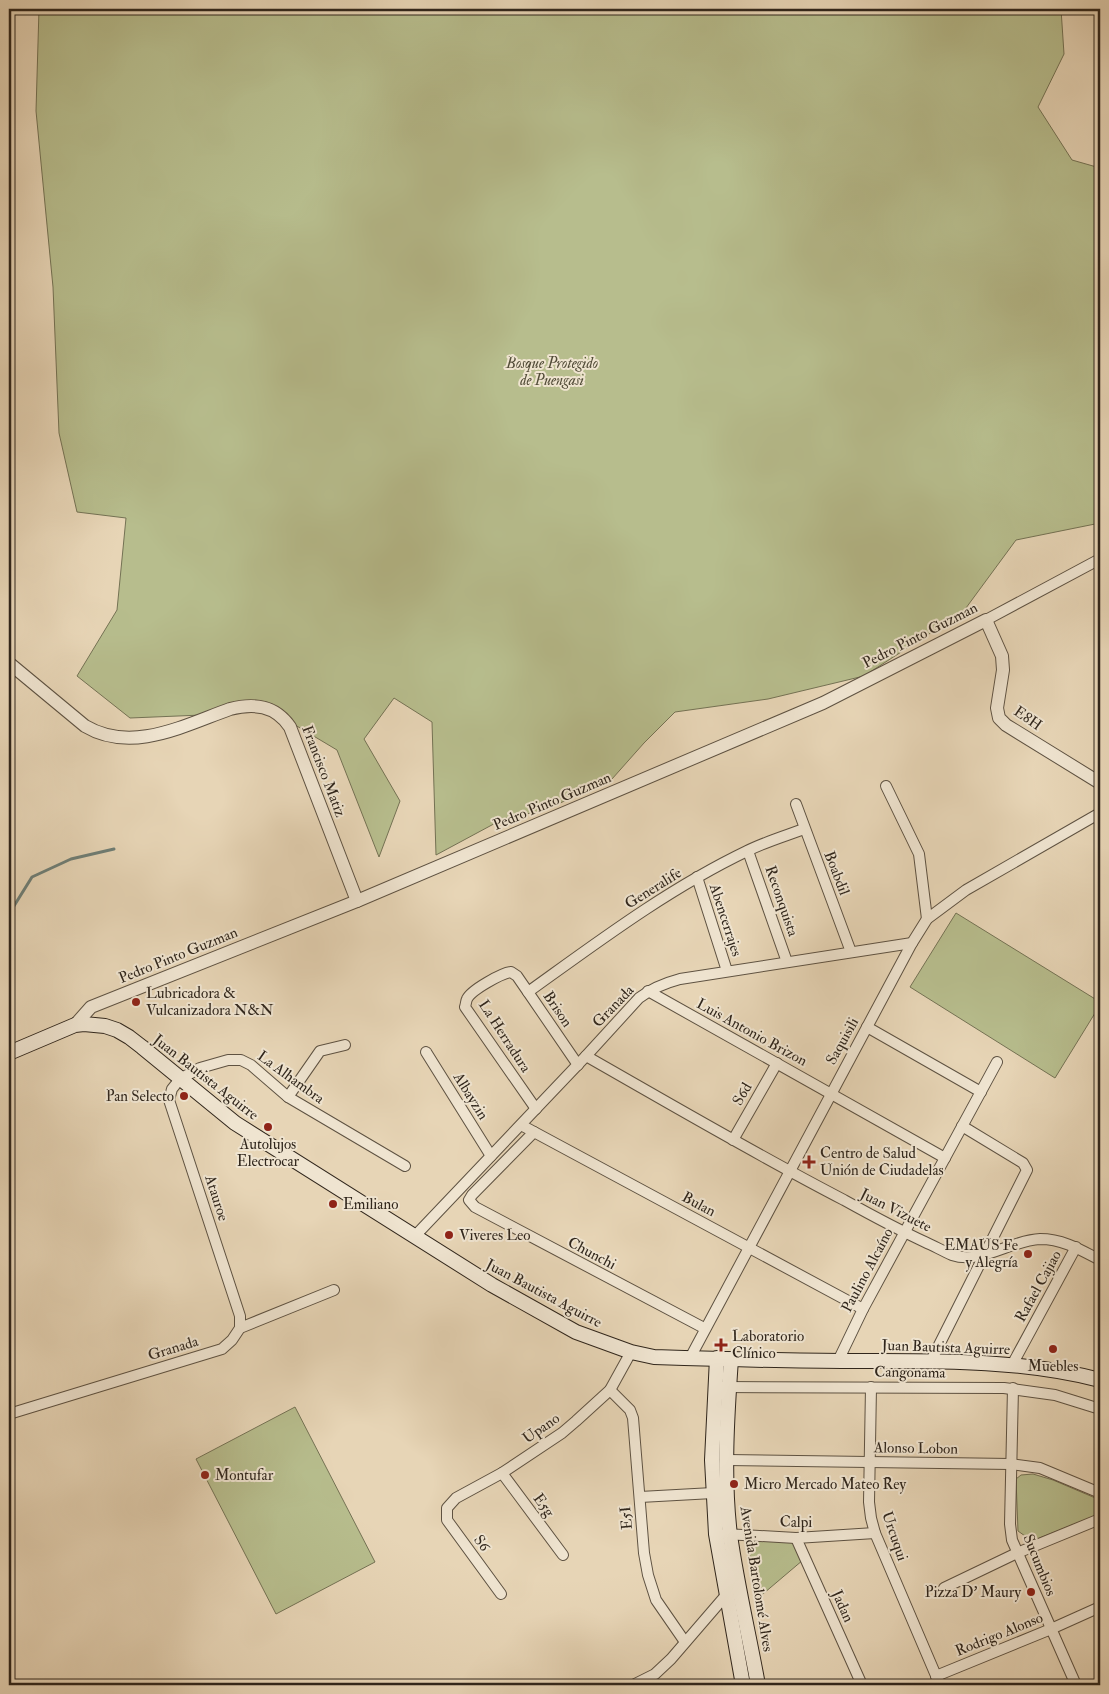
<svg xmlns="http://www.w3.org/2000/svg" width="1109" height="1694" viewBox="0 0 1109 1694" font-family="'IM FELL Double Pica',serif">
  <rect width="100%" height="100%" fill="#e7d5b6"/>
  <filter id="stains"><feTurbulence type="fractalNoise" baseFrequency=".004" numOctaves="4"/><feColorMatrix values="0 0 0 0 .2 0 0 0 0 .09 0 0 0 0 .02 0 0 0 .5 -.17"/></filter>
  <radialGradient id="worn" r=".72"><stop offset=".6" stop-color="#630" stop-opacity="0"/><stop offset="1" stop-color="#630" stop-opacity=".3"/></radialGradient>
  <g fill="#b7bd8d" stroke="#747254">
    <path d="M39,9H1061L1064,54L1038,107L1072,160L1100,168V523L1016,540L963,612L864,676L768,699L675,712L644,743L612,779L545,810L503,819L436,855L432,722L394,698L364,739L400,801L379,857L337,750L265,707L202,715L130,718L77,676L117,610L126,518L77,512L59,433L53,287L36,111Z"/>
    <path d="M956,913L1100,1002V1005L1055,1078L910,987Z"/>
    <path d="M295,1407L375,1562L276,1614L196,1459Z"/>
    <path d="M1033,1474L1053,1480L1100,1500V1514L1032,1541L1018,1531L1016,1479L1021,1475Z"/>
    <path d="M747,1538L794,1540L803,1560L757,1599Z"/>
  </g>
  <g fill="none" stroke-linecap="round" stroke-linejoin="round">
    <path stroke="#6e7e76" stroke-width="3" d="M9,914L32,877L71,859L114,849"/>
    <defs>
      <g id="minor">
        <path d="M1098,9L1100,11"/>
        <path d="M986,620L1100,559"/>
        <path d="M886,786L919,854L927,919"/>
        <path d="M796,804L851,952"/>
        <path d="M748,851L787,962"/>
        <path d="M697,877L727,971"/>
        <path d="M648,991L945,1158"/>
        <path d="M528,992C599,941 668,889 747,851C765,842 785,836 804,829"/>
        <path d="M867,1027L981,1092"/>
        <path d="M426,1052L491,1156"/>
        <path d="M586,1056C672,1105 757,1155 844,1200C871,1215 897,1229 925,1242C934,1246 943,1251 952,1255C981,1265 1011,1240 1040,1239C1063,1239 1081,1250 1100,1260"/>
        <path d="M288,1097L320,1051L345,1045"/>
        <path d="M536,1109L465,1007C466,1004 466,1001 467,999C471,990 502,973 511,972L517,976L528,992L578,1065"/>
        <path d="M521,1125L863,1309"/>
        <path d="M534,1132L472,1195L469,1200L475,1207L704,1328"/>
        <path d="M733,1140L777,1063"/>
        <path d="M414,1237L586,1056L639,998C652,988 665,983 680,979L912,943"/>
        <path d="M240,1328V1316L169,1100L172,1089L180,1079L200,1068L228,1060H241L251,1065L288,1097L405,1166"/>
        <path d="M690,1358L912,943L927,919L966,890L1100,813"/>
        <path d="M838,1361L863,1309L997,1062"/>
        <path d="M931,1361L1027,1170L1023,1163L962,1126"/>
        <path d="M1012,1365L1076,1247"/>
        <path d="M722,1387L1004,1388L1055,1395L1100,1409"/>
        <path d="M871,1387L869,1502L871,1518L875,1533L940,1685"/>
        <path d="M1013,1388L1010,1524L1012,1540L1076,1685"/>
        <path d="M610,1390L630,1410L633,1418L644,1553L648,1575L656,1600L685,1642"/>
        <path d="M9,1414L222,1349L232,1340L240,1328L334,1290"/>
        <path d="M727,1460L1011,1464L1040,1468L1100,1493"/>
        <path d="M502,1473L563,1555"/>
        <path d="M640,1497L713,1493"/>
        <path d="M725,1534L796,1538L875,1533"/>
        <path d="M796,1538L862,1685"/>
        <path d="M944,1588L1017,1553L1100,1519"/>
        <path d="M501,1594L447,1520V1508L456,1498L502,1473L562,1433L576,1421L610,1390L631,1352"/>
        <path d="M936,1676L1051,1629L1100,1607"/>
        <path d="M633,1685L655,1674L671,1659L727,1594"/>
      </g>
      <g id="tertiary">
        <path d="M9,663L85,726C132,754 185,725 230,709C254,703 275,705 290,727L357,901"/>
        <path d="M75,1025L91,1007L357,901L823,703L986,620L1002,656L1003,670L997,708L999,718L1006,725L1100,783"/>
      </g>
      <g id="secondary">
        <path d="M9,1053L75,1025L84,1024L105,1026L117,1030L129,1037L142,1047L235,1123L492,1285L576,1332L631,1352L654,1357C720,1359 786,1361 851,1361C934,1361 1019,1359 1100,1380"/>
        <path d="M717,1358L712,1460L716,1534L743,1685"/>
        <path d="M731,1359C727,1416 723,1477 730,1535C737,1585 749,1635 758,1685"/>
      </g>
    </defs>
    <use href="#minor" stroke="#5e5242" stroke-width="12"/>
    <use href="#tertiary" stroke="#5e5242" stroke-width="14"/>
    <use href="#secondary" stroke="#30261c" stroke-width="16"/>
    <use href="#minor" stroke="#efe4d0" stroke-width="10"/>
    <use href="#tertiary" stroke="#efe4d0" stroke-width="12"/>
    <use href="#secondary" stroke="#efe4d0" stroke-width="14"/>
  </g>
  <g fill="#8f2418" stroke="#efe4d0" stroke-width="2">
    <circle cx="136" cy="1002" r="5"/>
    <circle cx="184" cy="1096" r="5"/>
    <circle cx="268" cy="1127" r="5"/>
    <path d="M806.5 1154.5h5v5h5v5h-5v5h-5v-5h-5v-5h5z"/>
    <circle cx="333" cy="1204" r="5"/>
    <circle cx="449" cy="1235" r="5"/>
    <circle cx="1028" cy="1254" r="5"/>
    <path d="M718.5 1337.5h5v5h5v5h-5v5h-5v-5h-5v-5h5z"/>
    <circle cx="1053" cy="1349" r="5"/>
    <circle cx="205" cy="1475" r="5"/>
    <circle cx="734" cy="1484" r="5"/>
    <circle cx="1031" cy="1592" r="5"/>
  </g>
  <g text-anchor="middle" stroke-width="4" stroke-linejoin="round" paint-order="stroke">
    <g font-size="15" font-style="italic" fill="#524c38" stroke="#efe4d0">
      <text x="552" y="368">Bosque Protegido<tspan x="552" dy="17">de Puengasi</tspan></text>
    </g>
    <g font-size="15" fill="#30261c" stroke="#efe4d0">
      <text transform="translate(920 635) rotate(-27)" y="5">Pedro Pinto Guzman</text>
      <text transform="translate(1028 718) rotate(35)" y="5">E8H</text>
      <text transform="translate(324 771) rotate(69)" y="5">Francisco Matiz</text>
      <text transform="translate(552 801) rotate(-23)" y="5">Pedro Pinto Guzman</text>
      <text transform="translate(837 873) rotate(69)" y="5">Boabdil</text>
      <text transform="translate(653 888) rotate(-32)" y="5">Generalife</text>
      <text transform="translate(782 901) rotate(71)" y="5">Reconquista</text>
      <text transform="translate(726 920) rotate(72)" y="5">Abencerrajes</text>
      <text transform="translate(178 955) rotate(-22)" y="5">Pedro Pinto Guzman</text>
      <text transform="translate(613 1006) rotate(-46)" y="5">Granada</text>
      <text transform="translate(558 1009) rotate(56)" y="5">Brison</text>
      <text transform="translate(752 1032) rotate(29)" y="5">Luis Antonio Brizon</text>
      <text transform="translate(505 1036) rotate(57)" y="5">La Herradura</text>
      <text transform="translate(842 1041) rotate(-61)" y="5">Saquisili</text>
      <text transform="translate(206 1077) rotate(38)" y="5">Juan Bautista Aguirre</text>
      <text transform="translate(291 1077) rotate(36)" y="5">La Alhambra</text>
      <text transform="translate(742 1094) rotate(-60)" y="5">S6d</text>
      <text transform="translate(471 1096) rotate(58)" y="5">Albayzin</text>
      <text transform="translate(217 1198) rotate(72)" y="5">Atauroe</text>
      <text transform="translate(699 1204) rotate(28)" y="5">Bulan</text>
      <text transform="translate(896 1210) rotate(27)" y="5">Juan Vizuete</text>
      <text transform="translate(592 1253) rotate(28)" y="5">Chunchi</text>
      <text transform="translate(867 1270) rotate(-62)" y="5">Paulino Alcaíno</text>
      <text transform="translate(1038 1286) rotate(-61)" y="5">Rafael Cajiao</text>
      <text transform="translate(544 1293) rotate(28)" y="5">Juan Bautista Aguirre</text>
      <text transform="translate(946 1347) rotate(2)" y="5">Juan Bautista Aguirre</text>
      <text transform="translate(173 1348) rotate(-17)" y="5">Granada</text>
      <text transform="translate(910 1372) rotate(1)" y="5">Cangonama</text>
      <text transform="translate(541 1428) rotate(-35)" y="5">Upano</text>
      <text transform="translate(916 1448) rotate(1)" y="5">Alonso Lobon</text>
      <text transform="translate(544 1505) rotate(54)" y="5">E5g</text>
      <text transform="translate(626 1518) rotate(-95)" y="5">E5I</text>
      <text x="796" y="1527">Calpi</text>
      <text transform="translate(895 1536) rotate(71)" y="5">Urcuqui</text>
      <text transform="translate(482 1543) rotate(54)" y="5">S6</text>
      <text transform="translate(1040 1565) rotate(68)" y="5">Sucumbios</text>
      <text transform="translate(757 1579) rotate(81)" y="5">Avenida Bartolomé Alves</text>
      <text transform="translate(843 1606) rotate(66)" y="5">Jadan</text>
      <text transform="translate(999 1634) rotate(-22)" y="5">Rodrigo Alonso</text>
    </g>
    <g font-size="15" fill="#30261c" stroke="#efe4d0" text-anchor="start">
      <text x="146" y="998">Lubricadora &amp;<tspan x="146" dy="17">Vulcanizadora N&amp;N</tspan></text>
      <text x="174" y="1101" text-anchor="end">Pan Selecto</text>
      <text x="268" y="1149" text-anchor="middle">Autolujos<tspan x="268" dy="17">Electrocar</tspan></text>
      <text x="820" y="1158">Centro de Salud<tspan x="820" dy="17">Unión de Ciudadelas</tspan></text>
      <text x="343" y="1209">Emiliano</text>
      <text x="459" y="1240">Viveres Leo</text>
      <text x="1018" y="1250" text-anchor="end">EMAUS Fe<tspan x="1018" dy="17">y Alegría</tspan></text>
      <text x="732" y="1341">Laboratorio<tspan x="732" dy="17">Clínico</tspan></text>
      <text x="1053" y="1371" text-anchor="middle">Muebles</text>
      <text x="215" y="1480">Montufar</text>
      <text x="744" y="1489">Micro Mercado Mateo Rey</text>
      <text x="1021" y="1597" text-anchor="end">Pizza D' Maury</text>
    </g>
  </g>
  <rect width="1109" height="1694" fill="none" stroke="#e7d5b6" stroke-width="30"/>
  <rect x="10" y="10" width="1089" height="1674" fill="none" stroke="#30261c" stroke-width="2.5"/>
  <rect x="15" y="15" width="1079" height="1664" fill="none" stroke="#30261c"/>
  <rect width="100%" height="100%" filter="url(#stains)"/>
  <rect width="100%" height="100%" fill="url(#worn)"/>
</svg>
